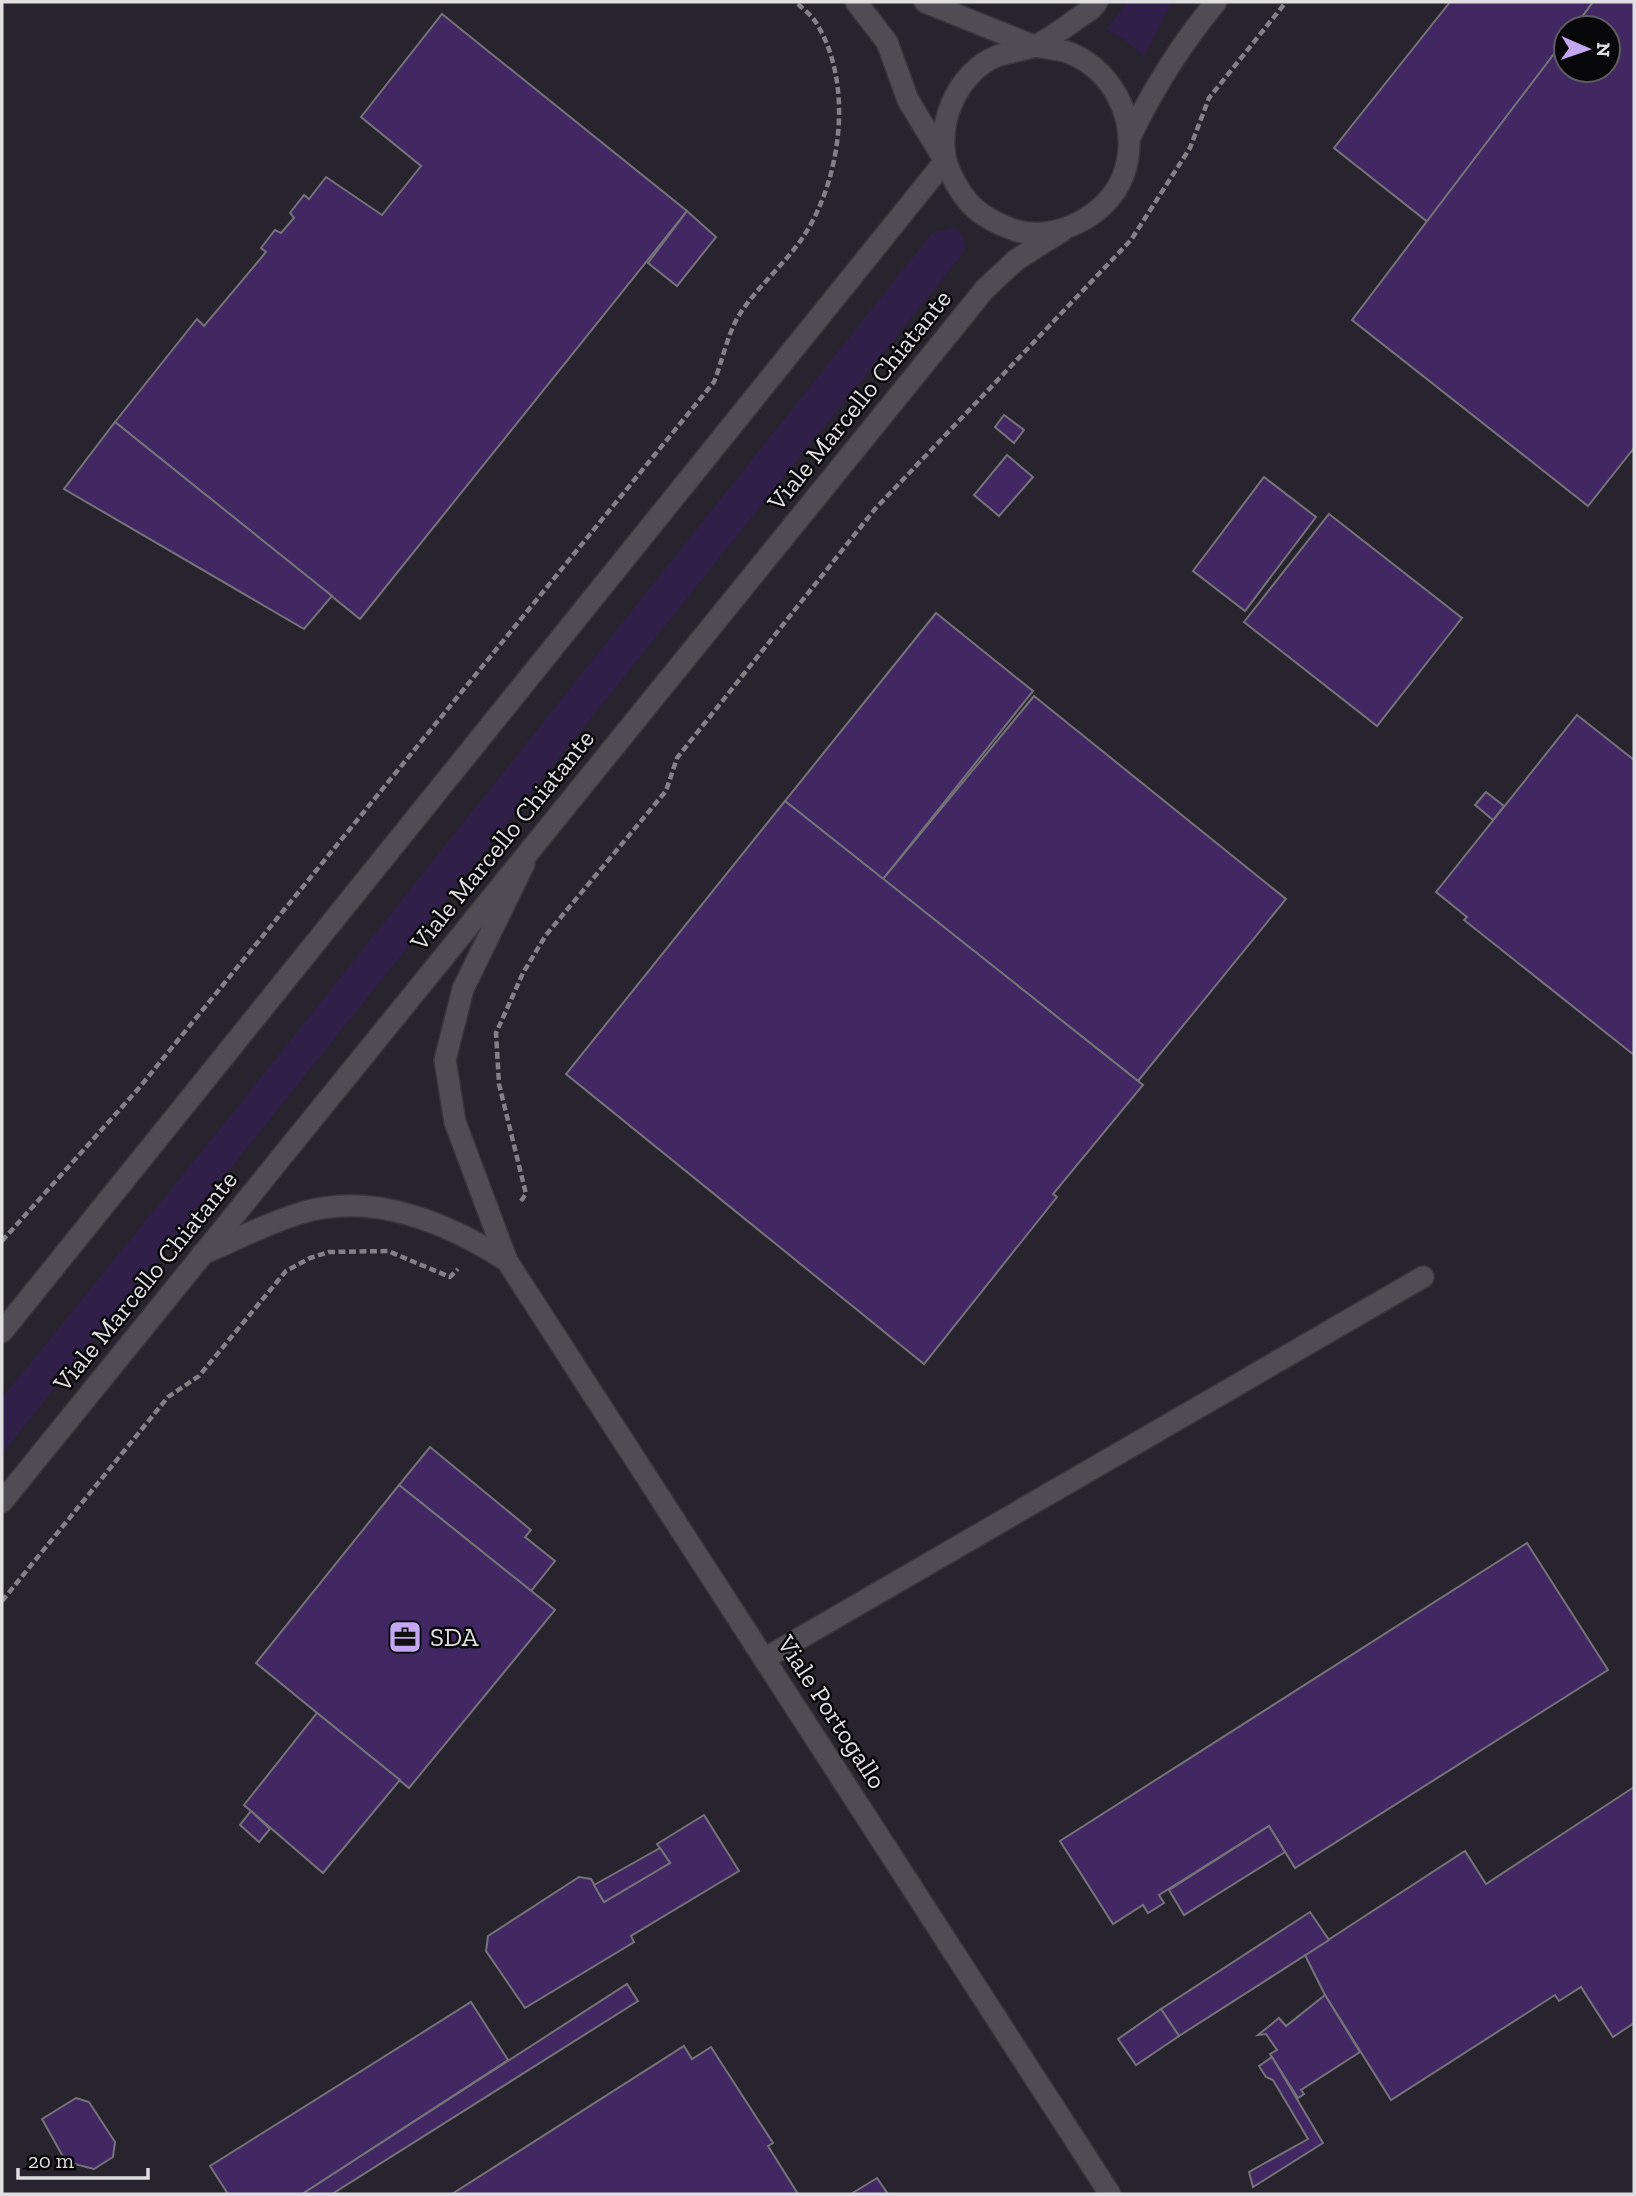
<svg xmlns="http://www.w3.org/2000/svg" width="1636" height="2196" viewBox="0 0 1636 2196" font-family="'Zilla Slab',serif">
  <rect width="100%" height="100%" fill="#1d1c21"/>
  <path fill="#27242e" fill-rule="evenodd" d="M2,2H1634V2194H2ZM1566,28H1608V70H1566Z"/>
  <g fill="#301f49">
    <path d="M1128,2H1172L1144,56L1125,40L1106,29Z"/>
    <path d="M954,227L964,237L965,251L2,1454V1398L226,1121L932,233Z"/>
  </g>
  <g fill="#412863" stroke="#757379" stroke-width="2">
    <path d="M1450,2H1593L1574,28H1566V38L1429,223L1334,148Z"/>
    <path d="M1593,2H1634V448L1588,506L1352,320L1566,38V70H1608V28H1574Z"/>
    <path d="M442,14L687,211L360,619L115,422L197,319L204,326L266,252L261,248L275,230L281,233L294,218L290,213L304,195L309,199L326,177L382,215L421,166L361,117Z"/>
    <path d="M687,211L716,237L677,286L648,263Z"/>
    <path d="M1004,415L1024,430L1014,443L995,427Z"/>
    <path d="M115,422L332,596L304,629L64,489Z"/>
    <path d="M1007,455L1033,477L999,516L974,495Z"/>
    <path d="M1264,477L1316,517L1245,611L1193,571Z"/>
    <path d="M1329,514L1462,618L1377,726L1244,622Z"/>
    <path d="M936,613L1033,691L883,879L785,801Z"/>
    <path d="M1034,696L1286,899L1138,1081L883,879Z"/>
    <path d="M1577,715L1634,760V1055L1464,920L1467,917L1436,892Z"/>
    <path d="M1486,792L1504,806L1493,820L1475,805Z"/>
    <path d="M785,801L1143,1085L1053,1194L1057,1197L924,1364L566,1074Z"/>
    <path d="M430,1447L531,1530L525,1537L555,1561L531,1591L399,1485Z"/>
    <path d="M399,1485L555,1610L409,1788L256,1663Z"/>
    <path d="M1527,1543L1608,1670L1295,1868L1269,1826L1159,1895L1164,1903L1148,1913L1143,1905L1113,1924L1060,1841Z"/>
    <path d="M317,1713L400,1780L323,1873L244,1805Z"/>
    <path d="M1634,1787V2023L1613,2037L1581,1987L1559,2001L1555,1995L1391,2100L1325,1995L1305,1955L1465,1851L1486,1884Z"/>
    <path d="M251,1811L270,1829L259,1842L240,1825Z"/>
    <path d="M704,1815L739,1871L631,1936L634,1942L525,2008L486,1951L488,1936L579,1877L591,1879L604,1902L670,1863L657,1844Z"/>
    <path d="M1269,1826L1285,1852L1184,1915L1169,1890Z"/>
    <path d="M660,1848L670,1863L604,1902L594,1885Z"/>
    <path d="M1310,1912L1329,1940L1179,2036L1161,2009Z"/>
    <path d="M627,1984L638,2001L332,2194H302Z"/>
    <path d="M1325,1995L1360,2052L1301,2090L1304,2094L1298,2098L1270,2054L1277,2050L1266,2034L1258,2035L1279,2018L1286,2026Z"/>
    <path d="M471,2002L508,2060L302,2194H228L210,2166Z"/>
    <path d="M1161,2009L1179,2036L1136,2065L1118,2039Z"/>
    <path d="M684,2046L692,2059L711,2047L773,2143L768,2146L798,2194H452Z"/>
    <path d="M1272,2057L1323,2143L1253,2187L1249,2172L1308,2139L1273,2080L1266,2077L1259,2066Z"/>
    <path d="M76,2098L89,2102L115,2142L113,2157L94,2169L66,2162L42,2119Z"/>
    <path d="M877,2178L888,2194H851Z"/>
  </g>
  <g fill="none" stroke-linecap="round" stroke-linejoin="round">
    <defs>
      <g id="street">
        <path d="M856,2L887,42L908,100L945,161"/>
        <path d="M925,2L1034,46"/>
        <path d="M524,864L463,989L445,1060L455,1122L507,1261L1110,2194"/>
        <path d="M202,1254C234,1241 267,1223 301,1213C372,1191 448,1223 507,1261"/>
        <path d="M764,1659L1423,1277"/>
      </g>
      <g id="secondary">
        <path d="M1034,46C1045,48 1060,49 1070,53C1118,73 1141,129 1123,176C1108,216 1054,243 1014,230C981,218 965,205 950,172C932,132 955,73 997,56C1008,52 1021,51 1032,47C1052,39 1072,21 1090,10L1097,2"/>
        <path d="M1130,137C1154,87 1181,44 1216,2"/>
        <path d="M2,1332L945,161"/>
        <path d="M2,1502L985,289L1016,260L1062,231"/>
      </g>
    </defs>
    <use href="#street" stroke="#373639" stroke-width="24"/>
    <use href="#secondary" stroke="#373639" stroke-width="24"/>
    <g stroke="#828185" stroke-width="4.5" stroke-dasharray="7 3.5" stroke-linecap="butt">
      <path d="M521,1201L526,1194L499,1084L496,1033L523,973L546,935L666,791L677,758L875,509L1131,240L1190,148L1209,98L1286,2"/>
      <path d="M2,1241L139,1088L714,382C722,362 727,336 738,317C756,287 786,264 805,234C842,176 854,81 815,21C810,14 802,8 796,2"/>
      <path d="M2,1601L168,1397L199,1376L286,1271L310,1258L329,1252L388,1251L450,1277L458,1269"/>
    </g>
    <use href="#street" stroke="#4f4d53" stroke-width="21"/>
    <use href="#secondary" stroke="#4f4d53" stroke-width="21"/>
  </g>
  <defs>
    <symbol id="office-square" viewBox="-11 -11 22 22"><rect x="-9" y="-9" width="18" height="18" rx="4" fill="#c3a7f2" stroke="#070709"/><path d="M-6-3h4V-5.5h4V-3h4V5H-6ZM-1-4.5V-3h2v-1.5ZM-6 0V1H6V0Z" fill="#111"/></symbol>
  </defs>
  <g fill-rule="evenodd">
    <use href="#office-square" x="386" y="1618" width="38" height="38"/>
  </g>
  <g text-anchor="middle" stroke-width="5" stroke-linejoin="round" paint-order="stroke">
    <g font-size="26" fill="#dfdee1" stroke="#070709">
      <text transform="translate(859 400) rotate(-51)" y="9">Viale Marcello Chiatante</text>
      <text transform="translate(502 840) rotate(-51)" y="9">Viale Marcello Chiatante</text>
      <text transform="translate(145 1281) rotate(-51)" y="9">Viale Marcello Chiatante</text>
      <text transform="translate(832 1712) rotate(57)" y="9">Viale Portogallo</text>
    </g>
    <g font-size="26" fill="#dfdee1" stroke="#070709" text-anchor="start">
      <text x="430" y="1646">SDA</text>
    </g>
  </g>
  <rect width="1636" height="2196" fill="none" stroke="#dfdee1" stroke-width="7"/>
  <g transform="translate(1587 49) rotate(92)"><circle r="33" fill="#070709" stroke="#5d5d5f" stroke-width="2"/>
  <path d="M0-5L12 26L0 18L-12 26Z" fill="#c3a7f2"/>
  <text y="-10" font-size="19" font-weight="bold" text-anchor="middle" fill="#dfdee1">N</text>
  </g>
  <path d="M18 2168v10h130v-10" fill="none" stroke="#dfdee1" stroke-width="3.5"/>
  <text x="28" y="2168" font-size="21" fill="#dfdee1" stroke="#070709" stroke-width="5" paint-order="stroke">20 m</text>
</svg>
